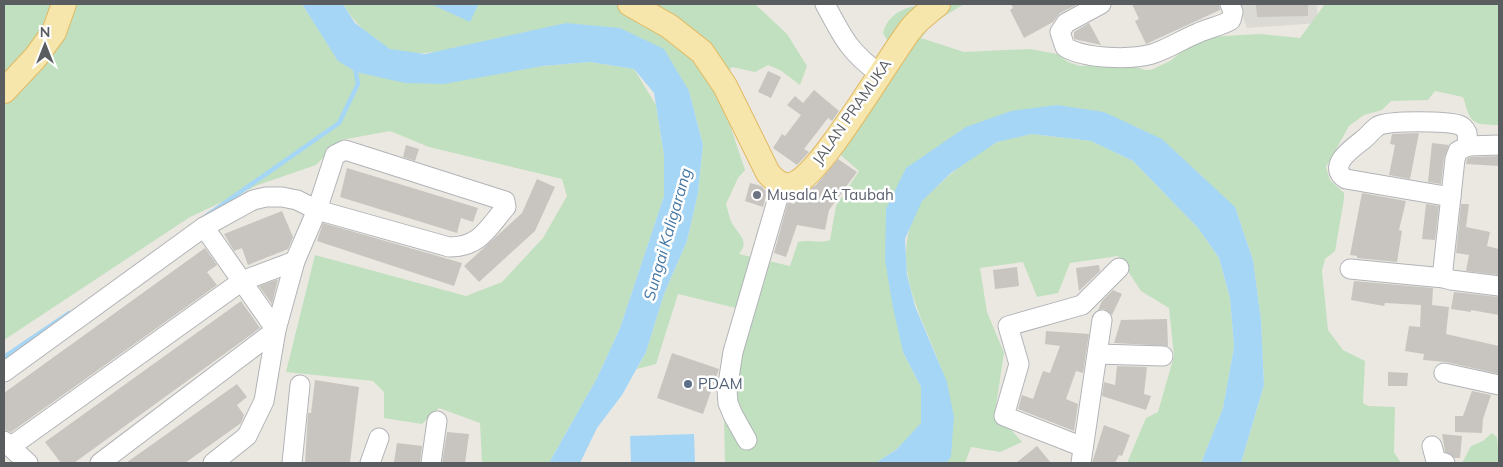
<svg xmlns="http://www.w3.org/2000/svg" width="1503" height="467" viewBox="0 0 1503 467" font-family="Mulish,sans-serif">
  <rect width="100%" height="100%" fill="#ebe8e1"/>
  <path fill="#dcdad5" d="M1238,4H1317L1318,23L1247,28Z"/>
  <g fill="#c1e0bf">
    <path d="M4,4H53C48,33 23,56 4,77Z"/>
    <path d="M72,4H302L336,57L499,73L543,66L590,62L634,69L656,105L664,155V196L620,328L597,378L549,463H482L480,423L439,408L422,424L384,418V392L373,381L286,372L315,255L466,296L502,282L543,238L567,196L562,179L429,147L390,131L341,140L316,165L258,185L190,217L4,340V106L48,56Z"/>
    <path d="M343,4H755L787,34L807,66L800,85L780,70L768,65L755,72L732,67L717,86L745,170L738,178L726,204C728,210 729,218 732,223C739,236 750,240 739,254L790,266L798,242C809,239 820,244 830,240L836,206L859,171L836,151L895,66L881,51L890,45L883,33C892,0 933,4 964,4L933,23L921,38L964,52L1030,49L1057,54L1068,62L1080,66L1127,64L1145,70H1151L1170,61L1190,45L1208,37L1259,34L1300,38L1325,4H1499V125C1471,125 1471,123 1463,97L1435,91L1428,100L1391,101L1382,110L1364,115L1349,126L1326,167L1330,180L1344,193V199L1335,251L1325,259L1322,271L1328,330L1343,350L1365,361L1363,403L1368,406L1395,407L1394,452L1401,463H1241L1264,385L1261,320L1253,260L1235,207L1057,105L906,168L903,352L921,387V424L896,450L875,463H725L723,369L736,308L678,294L656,364L637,369L646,352L664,294L687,241L698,193L703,145L689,91L566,23C529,32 420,65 389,49C370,39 354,22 343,4Z"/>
    <path d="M1032,134L1091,141L1133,161L1198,228L1219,258L1230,298L1234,347L1223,408L1201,463H1127L1146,418L1158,412L1174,356L1169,308L1141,291L1118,256L1070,263L1058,293L1037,297L1023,262L980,268L987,312L1004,353L995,412L1022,442L1000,452L971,447L965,463H946C952,454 952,445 952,434C959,351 872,285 921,202C925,195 934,189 940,184C952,172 983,147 998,142C1009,138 1021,137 1032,134Z"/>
    <path d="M1492,433L1497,437L1499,460L1495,463H1462L1471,446L1483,441Z"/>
  </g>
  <g fill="#a6d6f6">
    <path d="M302,4H343L355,23L390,49L425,54L566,23L620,28L664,49L689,91L703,145L698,193L687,241L664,294L646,352L622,395L597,428L580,463H549L597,378L620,328L664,196V155L654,93L634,69L590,62L543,66L444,84L405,83L356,72L338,61Z"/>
    <path d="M431,4H476L478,5L470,22Z"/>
    <path d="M1057,105L1104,112L1162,139L1235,207L1253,260L1261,320L1264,385L1241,463H1201L1223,408L1234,347L1230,298L1219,258L1198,228L1133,161L1091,141L1032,134L997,142L951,173L922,201L905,239L907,275L915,306L947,382L954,417L951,457L946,463H875L896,450L921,423V387L903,352L893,308L885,260L886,209L906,168L966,127L1011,111Z"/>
    <path d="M694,434L695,463H631L630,436Z"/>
  </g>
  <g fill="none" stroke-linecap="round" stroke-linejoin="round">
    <g stroke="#a6d6f6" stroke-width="4.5">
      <path d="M206,216L339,123L358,84L355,68"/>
      <path d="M4,357L69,313"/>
    </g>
  </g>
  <g fill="#c8c5c0">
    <path d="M1011,4H1078L1060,13L1053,22L1024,38L1010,10L1013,8Z"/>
    <path d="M1132,4H1219L1220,10L1146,44L1135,21L1139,19Z"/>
    <path d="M1256,4H1308V16L1257,17Z"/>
    <path d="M1089,23L1093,30L1101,45L1074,39V32Z"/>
    <path d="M768,71L781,77L771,98L758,92Z"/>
    <path d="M814,90L839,111L832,121L828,118L804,149L809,152L797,165L773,148L782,134L785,136L801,115L787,105L795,96L803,103Z"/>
    <path d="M1419,133L1410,179L1389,175L1395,145L1390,144L1392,134Z"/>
    <path d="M1432,143L1449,145L1444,158L1441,184L1428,182Z"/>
    <path d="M406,145L419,149L415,161L403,157Z"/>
    <path d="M1499,156V166L1466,164L1467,159L1471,157Z"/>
    <path d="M838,159L857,172L829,210L825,230L797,225L786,257L774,253L788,202L794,204L800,196L816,185Z"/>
    <path d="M347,168L478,208L473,222L461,218L457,233L340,197Z"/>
    <path d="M537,179L555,187L535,231L479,282L464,266L522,213Z"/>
    <path d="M750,183L761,186L767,192L763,207L745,201Z"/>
    <path d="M1362,193L1406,201L1399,230L1402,231L1397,262L1357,258V256L1350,255Z"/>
    <path d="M1426,204L1439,206L1435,240L1422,239Z"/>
    <path d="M1461,204H1469L1466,227L1490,232L1487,246L1499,249V275L1466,271L1469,255L1456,253Z"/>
    <path d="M282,211L293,237L288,249L248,265L242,248L234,251L224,234Z"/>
    <path d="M323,223L462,263L454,286L317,241Z"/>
    <path d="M205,248L217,265L207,272L217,285L11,432L4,430V393Z"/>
    <path d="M1099,265L1100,271L1079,291L1076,268Z"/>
    <path d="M1017,267L1019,286L995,289L993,270Z"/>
    <path d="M278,279L272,304L259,286Z"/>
    <path d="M1354,281L1433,288L1432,305L1449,307L1446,334L1499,346V374L1446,362L1423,360L1424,354L1405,351L1409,326L1420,327L1421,305L1385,303L1384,306L1351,300Z"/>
    <path d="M1113,290L1122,294L1112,315L1104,309L1098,310L1102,301Z"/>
    <path d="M1454,292L1499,297V315L1471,310V312L1451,309Z"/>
    <path d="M241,301L260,328L74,463H61L45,442Z"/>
    <path d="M1167,319L1168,346L1114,343L1121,320Z"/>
    <path d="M1046,331L1089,334L1083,373L1076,371L1066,399L1078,404L1074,431L1018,409L1022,395L1033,399L1043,371L1050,373L1060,346L1045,344Z"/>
    <path d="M672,353L719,369L703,414L657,398Z"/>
    <path d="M1117,366L1147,367L1144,394L1151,396L1146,410L1102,396L1104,382L1115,385Z"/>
    <path d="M1388,372L1408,373L1407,386H1388Z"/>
    <path d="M315,380L359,387L350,463H305L308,413H311Z"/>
    <path d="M237,384L247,397L237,405L244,415L241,423L185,463H126Z"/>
    <path d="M1472,391L1491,395L1483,419L1482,433L1455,432V416H1463Z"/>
    <path d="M1104,425L1130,435L1122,456L1119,455L1115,463H1092Z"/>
    <path d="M447,432L469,434L465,463H442Z"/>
    <path d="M1442,434L1462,436L1460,458H1455L1445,452Z"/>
    <path d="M397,443L422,446L420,463L394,462Z"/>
    <path d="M1037,446L1051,463H1016Z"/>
  </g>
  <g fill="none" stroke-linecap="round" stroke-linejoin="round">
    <defs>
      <g id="minor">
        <path d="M825,4C842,36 849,52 880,74"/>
        <path d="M1101,4L1066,23L1060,32L1065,47C1085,59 1130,60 1152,54C1168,49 1183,39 1198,33C1209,28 1221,26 1231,20L1233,12L1230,4"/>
        <path d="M1451,197L1346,179C1325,166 1354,147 1364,139C1369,135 1373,129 1378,126C1389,120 1447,121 1459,125C1463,126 1465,129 1467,133L1468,146"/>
        <path d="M1350,269L1444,278L1451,280L1499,286"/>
        <path d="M1444,278L1443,269L1455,159L1458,151L1468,146L1499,145"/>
        <path d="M1098,354L1163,356"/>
        <path d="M4,372L204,227L253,200L266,197H282L297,200L317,210L449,247C480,247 487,229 506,207L505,201L345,150L335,155L317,210L295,261L276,330L264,401L247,436L213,463"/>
        <path d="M1444,373L1499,385"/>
        <path d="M747,440L733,415L728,403L727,390L733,352L782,184"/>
        <path d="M4,441L28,463"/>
        <path d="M1432,446L1436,461L1445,463"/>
        <path d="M10,447L242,281L295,261"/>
        <path d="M1083,447L1004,416L1019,364L1008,326L1082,305L1119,268"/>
        <path d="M100,463L276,330L204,227"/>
        <path d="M292,463L300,385"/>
        <path d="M370,463L379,438"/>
        <path d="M431,463L437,421"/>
        <path d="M1081,463L1102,320"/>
      </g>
      <g id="major">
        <path d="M630,4L669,26L702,52L725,86L768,173C774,180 783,189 794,184C822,173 887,60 910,30C917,20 929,12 938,4"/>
        <path d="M4,91L35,58L54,32L64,4"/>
      </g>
    </defs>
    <use href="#minor" stroke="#b1b4b7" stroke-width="21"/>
    <use href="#major" stroke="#e2b963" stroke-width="26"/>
    <use href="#minor" stroke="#fff" stroke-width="19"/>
    <use href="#major" stroke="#f6e6ab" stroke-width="24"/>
  </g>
  <circle fill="#6b7280" stroke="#fff" stroke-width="2" cx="757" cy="195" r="5"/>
  <circle fill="#5c6f8a" stroke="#fff" stroke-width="2" cx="688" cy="384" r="5"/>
  <g text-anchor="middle" stroke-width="5" stroke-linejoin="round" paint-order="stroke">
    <g font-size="15" fill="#595d60" stroke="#fff">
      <text transform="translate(852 112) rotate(-55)" y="5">JALAN PRAMUKA</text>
    </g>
    <g font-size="15" fill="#5b616d" stroke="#fff" text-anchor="start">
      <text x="767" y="200">Musala At Taubah</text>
    </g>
    <g font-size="15" fill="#4e5e75" stroke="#fff" text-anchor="start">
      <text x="698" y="389">PDAM</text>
    </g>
    <g font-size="16" font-style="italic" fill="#4678a5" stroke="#fff">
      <text transform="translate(667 234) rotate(-74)" y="6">Sungai Kaligarang</text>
    </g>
  </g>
  <rect width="1503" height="467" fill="none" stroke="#595d60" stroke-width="10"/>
  <g transform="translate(45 45)" stroke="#ffffff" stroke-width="4" paint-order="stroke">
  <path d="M0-4L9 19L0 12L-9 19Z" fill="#595d60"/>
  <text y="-8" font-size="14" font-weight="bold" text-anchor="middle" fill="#595d60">N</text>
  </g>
</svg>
